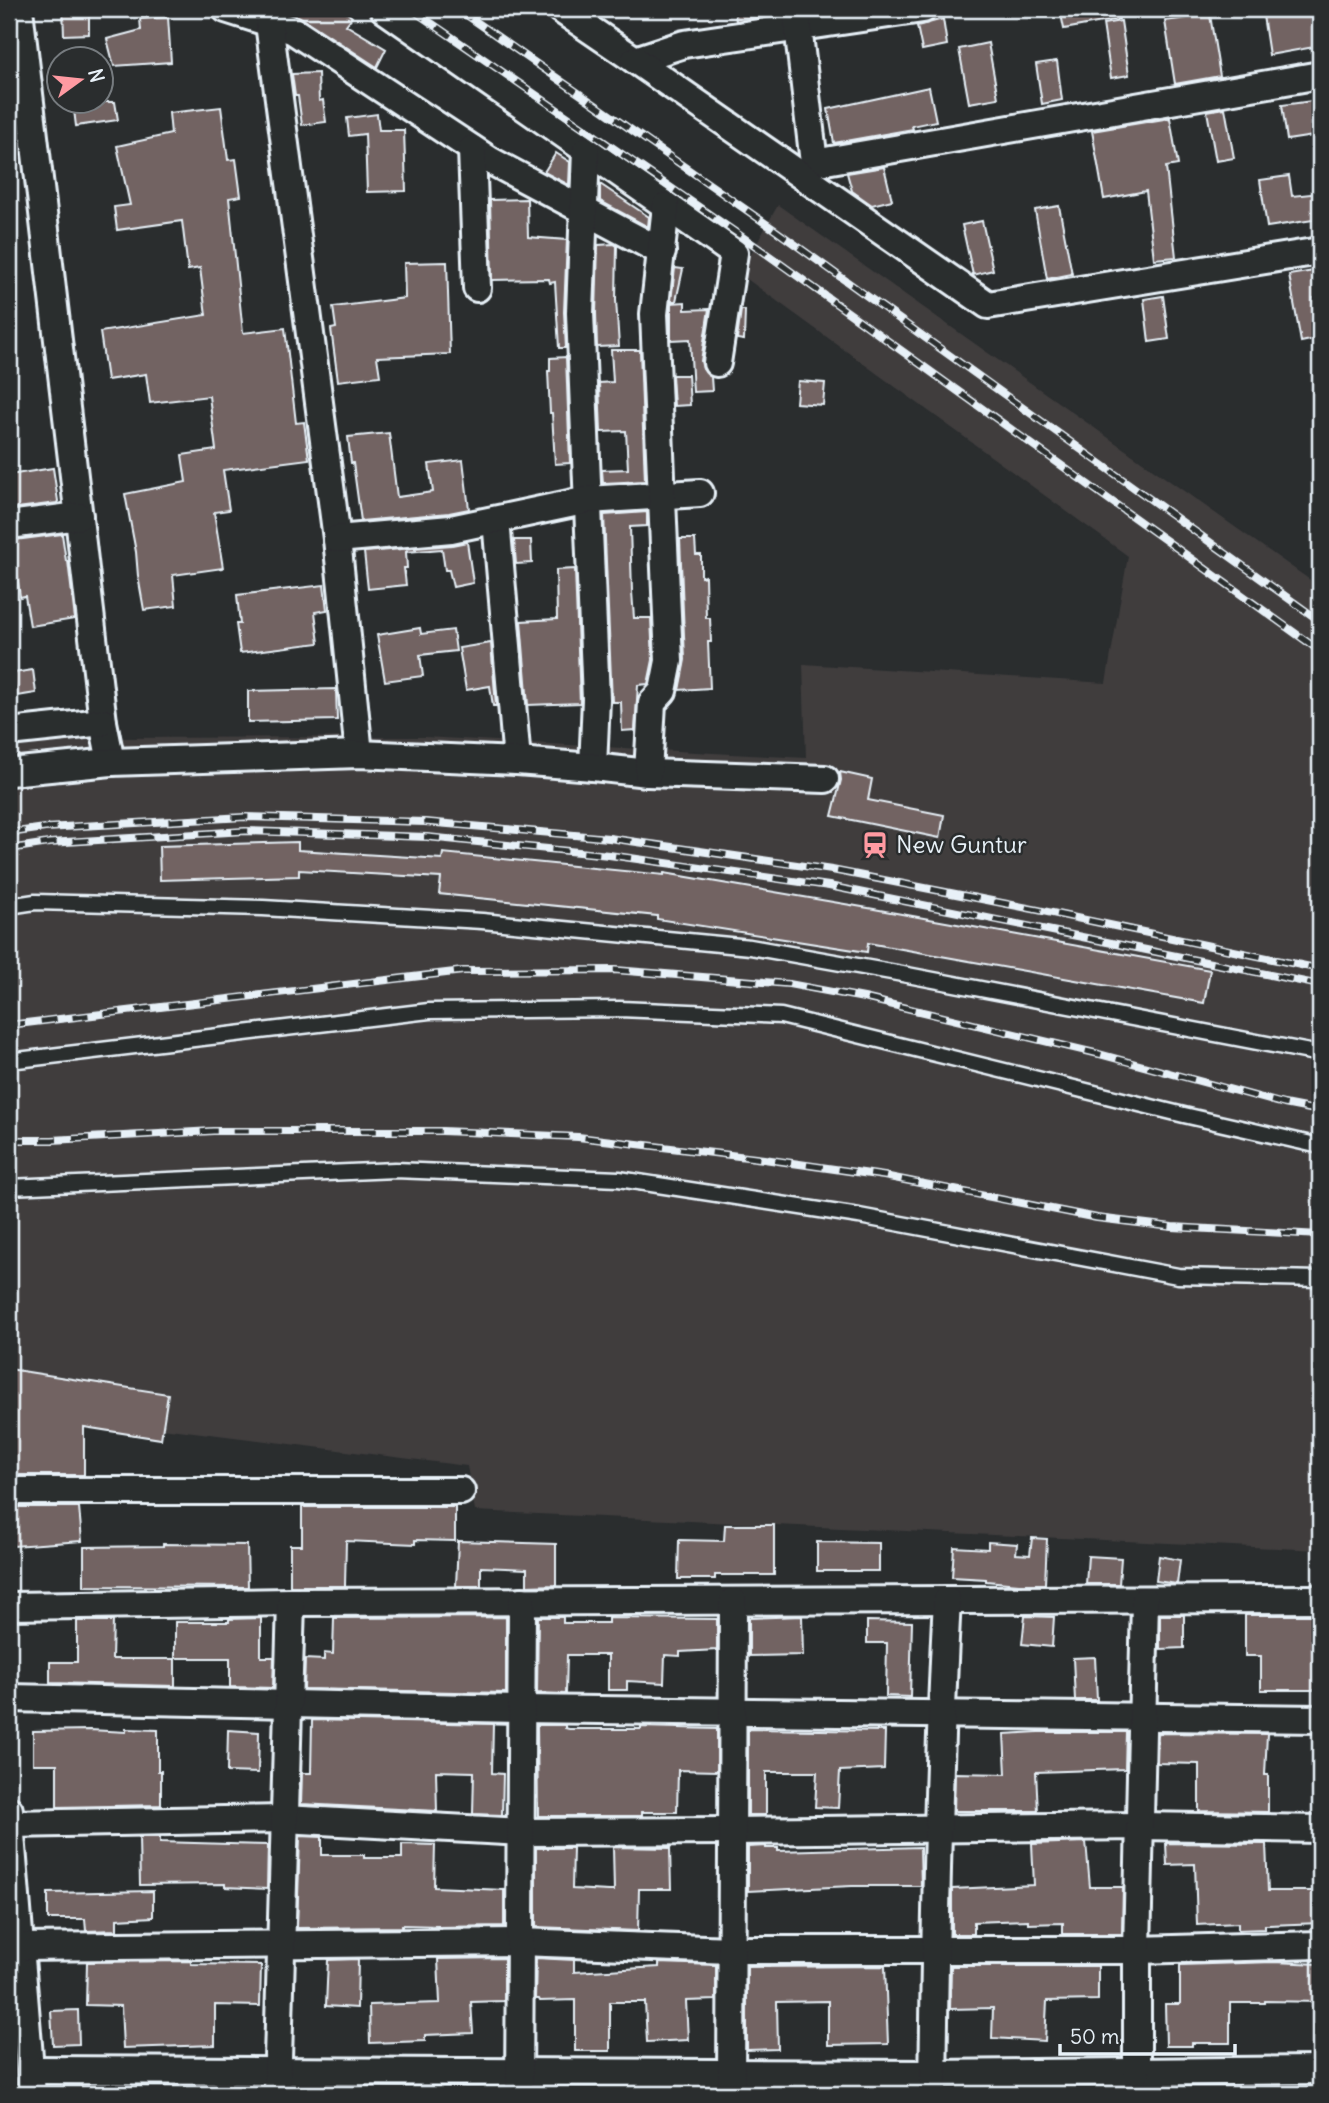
<svg xmlns="http://www.w3.org/2000/svg" width="1329" height="2103" viewBox="0 0 1329 2103" font-family="Delius,sans-serif">
  <rect width="100%" height="100%" fill="#2a2d2e"/>
  <filter id="ink" filterUnits="userSpaceOnUse"><feTurbulence type="fractalNoise" baseFrequency=".0143" numOctaves="2"/><feDisplacementMap in="SourceGraphic" scale="14" xChannelSelector="R" yChannelSelector="G"/><feConvolveMatrix kernelMatrix="1 2 1 2 8 2 1 2 1" color-interpolation-filters="sRGB"/></filter>
  <g filter="url(#ink)">
    <path fill="#403d3e" d="M778,205L1320,587V1550L475,1511L467,1466L9,1409V748L97,738L424,737L806,758L803,664L1106,683L1128,556L740,274Z"/>
    <g fill="#726362" stroke="#e8f1f8" stroke-width="2">
      <path d="M63,9H89V34L64,35Z"/>
      <path d="M277,9H342L352,17L346,25L386,49L377,67L300,17Z"/>
      <path d="M734,9H781V14L736,21Z"/>
      <path d="M1060,9H1119V19L1064,29Z"/>
      <path d="M1262,9H1320V46L1269,55Z"/>
      <path d="M1210,15L1220,76L1175,84L1165,21Z"/>
      <path d="M168,17L171,62L114,66L107,39L141,30L140,19Z"/>
      <path d="M943,19L947,45L922,50L917,26Z"/>
      <path d="M1121,21L1129,75L1111,78L1103,24Z"/>
      <path d="M988,43L998,98L969,103L959,49Z"/>
      <path d="M1057,61L1062,100L1042,104L1036,64Z"/>
      <path d="M318,73L319,101L323,100L326,122L302,125L298,96H295L292,74Z"/>
      <path d="M929,87L936,121L912,126L913,129L834,143L828,109Z"/>
      <path d="M1320,100V135L1287,140L1282,105Z"/>
      <path d="M73,102H115L118,120L76,126Z"/>
      <path d="M221,107L228,160L236,159L241,196L229,198L243,333L285,328L296,423L304,422L309,459L223,470L229,510L214,512L223,568L173,575L176,606L144,610L138,576L136,552L125,494L186,482L182,455L216,450L209,396L150,403L146,374L107,380L100,332L206,315L200,268L188,270L182,221L117,230L114,207L130,205L117,146L171,134L169,113Z"/>
      <path d="M1225,108L1234,158L1216,161L1207,111Z"/>
      <path d="M377,114L379,130H404L406,191L367,192L365,134L349,136L347,118Z"/>
      <path d="M1170,118L1178,165L1166,167L1176,257L1154,259L1146,191L1104,199L1092,131Z"/>
      <path d="M556,153L570,162L569,185L544,172Z"/>
      <path d="M884,167L892,200L872,205L852,191L847,173Z"/>
      <path d="M1289,176L1292,196L1320,193V219L1267,227L1260,180Z"/>
      <path d="M600,184L649,217L648,227L600,201Z"/>
      <path d="M527,199L528,237L567,240L564,312L566,348H559L555,282L550,283L549,279L492,280L490,200Z"/>
      <path d="M1059,206L1072,274L1047,279L1035,210Z"/>
      <path d="M982,221L993,270L973,275L962,225Z"/>
      <path d="M614,244L617,246L616,300L619,346L597,347L596,313L598,245Z"/>
      <path d="M447,262L450,354L377,357L380,376L338,381L331,329L336,328L333,307L405,298L404,263Z"/>
      <path d="M675,268L683,269L676,301H671Z"/>
      <path d="M1320,270V297L1313,298L1320,338L1301,342L1289,275Z"/>
      <path d="M1163,296L1169,339L1149,342L1144,299Z"/>
      <path d="M685,302V310L709,309L701,361L703,369L711,377L712,391L693,392L690,339L671,340V303Z"/>
      <path d="M741,310H745L744,340L737,339Z"/>
      <path d="M611,350H640L645,481L603,483L602,470L628,469L626,431L601,432L599,383L613,382Z"/>
      <path d="M566,357L570,463L555,464L552,413H550L548,371H550V358Z"/>
      <path d="M672,375H688L690,405L674,406Z"/>
      <path d="M798,381L825,383L823,405L796,403Z"/>
      <path d="M389,433L397,497L433,492L429,464L463,460L469,509L449,513L361,521L353,463H351L348,437Z"/>
      <path d="M53,468L58,501L57,503L9,509V475Z"/>
      <path d="M647,512V526L630,527L632,592L634,618H651L653,660L648,684L638,685L635,730L622,731L621,702H612L604,515Z"/>
      <path d="M62,534L66,561H68L75,619L30,626L25,596L20,597L13,543H15V540Z"/>
      <path d="M680,539H695L696,555H701V577L705,576L706,618H710L711,642H708L710,688L679,690L685,660Z"/>
      <path d="M514,540H531L532,563L516,564Z"/>
      <path d="M467,542L473,583L453,587L449,570H445L442,549L406,552L407,568H404L406,585L368,589L364,552L452,545Z"/>
      <path d="M575,569L580,703L528,705L521,621L557,619L556,570Z"/>
      <path d="M324,585L327,610L315,612L319,643L240,653L236,624H240L237,595Z"/>
      <path d="M420,628L421,634L453,630L456,651L420,655L423,676L385,681L377,635Z"/>
      <path d="M491,643L496,706H493L490,686L466,690L459,648Z"/>
      <path d="M33,670L36,693L17,696L13,673Z"/>
      <path d="M336,689L337,720L248,722V691Z"/>
      <path d="M840,772L872,779L868,800L944,815L940,838L832,816L841,780Z"/>
      <path d="M298,842V850L442,859L443,853L664,875V873L874,909L1210,970L1204,1003L868,943L867,952L657,919V916L439,894L441,878L299,870V876L160,880L159,846Z"/>
      <path d="M9,1369L168,1394L161,1439L84,1427V1475H10L11,1415H9Z"/>
      <path d="M10,1507H79L82,1541L13,1546Z"/>
      <path d="M302,1507H455V1541L415,1540V1544L346,1541L345,1586H290V1545H302Z"/>
      <path d="M725,1525H774V1575H715V1579H678L679,1540L724,1541Z"/>
      <path d="M1032,1538L1047,1539L1045,1584H1019L986,1581V1579L952,1577L954,1547L988,1549V1542L1017,1544L1016,1554L1030,1555Z"/>
      <path d="M458,1541L556,1544V1585L527,1586V1569L481,1567V1586H456Z"/>
      <path d="M817,1542L879,1543V1571H817Z"/>
      <path d="M163,1544L247,1545L248,1587L84,1586V1547L163,1546Z"/>
      <path d="M1088,1556L1121,1558L1119,1584H1086Z"/>
      <path d="M1159,1556L1180,1560L1177,1584L1156,1581Z"/>
      <path d="M1160,1615H1184V1648L1160,1649Z"/>
      <path d="M1245,1615H1320V1690H1261V1656H1245Z"/>
      <path d="M802,1616L803,1655L749,1656V1618Z"/>
      <path d="M1025,1616L1054,1617L1052,1647L1022,1644Z"/>
      <path d="M506,1617V1693L304,1689L305,1659L324,1660V1653L333,1654L334,1618Z"/>
      <path d="M538,1617H563V1623H608V1618L717,1619V1650L680,1652V1656L665,1655L664,1683L627,1681V1690H608V1655H567L566,1694L537,1693Z"/>
      <path d="M261,1618V1657H274L273,1688L230,1687V1658H175V1622H229V1619Z"/>
      <path d="M77,1621H113L112,1659H175V1686L50,1683V1662H77Z"/>
      <path d="M867,1621L912,1622L910,1697L886,1696L887,1643H867Z"/>
      <path d="M1095,1657L1097,1700H1075L1073,1658Z"/>
      <path d="M312,1720L493,1724L492,1773L503,1774L502,1815L473,1814L474,1772L436,1771L437,1811L301,1804L302,1773H311Z"/>
      <path d="M537,1725H565V1728L569,1729H641V1727L717,1729V1771L678,1770L677,1812H642V1816H538Z"/>
      <path d="M126,1729L158,1730V1771H161V1805L57,1807V1764H33V1731L90,1730L126,1732Z"/>
      <path d="M748,1729L885,1731L884,1769L840,1771L838,1808L815,1807L817,1772H766V1815H748Z"/>
      <path d="M228,1730L259,1732L258,1773L227,1772Z"/>
      <path d="M1038,1732H1126L1125,1769L1036,1772L1038,1811H954L955,1773L1006,1774L1004,1734Z"/>
      <path d="M1158,1733L1267,1734L1265,1775H1268V1812L1199,1811V1764L1157,1763Z"/>
      <path d="M300,1836L322,1837V1855H364V1858H402V1844L435,1845L434,1887L504,1890V1926L438,1927V1926L402,1925V1927L297,1928Z"/>
      <path d="M139,1837H160V1842L268,1845L267,1889L225,1887V1884L140,1885Z"/>
      <path d="M1086,1842L1090,1887H1123L1122,1934H1063V1923L1028,1924V1920L974,1922V1934H952V1889L1034,1885L1032,1844Z"/>
      <path d="M1166,1843L1266,1844L1268,1891H1320V1923L1269,1925H1265V1929L1238,1930V1923L1197,1925L1195,1864L1167,1865Z"/>
      <path d="M766,1846V1848H778V1851L920,1847L921,1886H852L748,1891V1847Z"/>
      <path d="M613,1847L670,1848L671,1889H639L638,1931L536,1927V1848H573L572,1889L609,1891H614Z"/>
      <path d="M153,1891V1917L117,1919V1930L86,1931L85,1919H48V1893Z"/>
      <path d="M504,1958V2001L471,2002L473,2033L425,2035V2041L370,2043L369,2005L440,2003L438,1959Z"/>
      <path d="M536,1958L574,1960V1972L659,1967V1963L716,1965V2000L686,2001L688,2040L647,2042L645,2002H610V2051H575V2000L540,2001L539,1999H535Z"/>
      <path d="M358,1959L357,2008L326,2006L328,1960Z"/>
      <path d="M191,1961V1964L261,1965L260,2006L215,2005V2045L123,2048L121,2006L86,2005L87,1962Z"/>
      <path d="M1273,1962L1320,1964V2002L1265,2001V2003H1230V2043H1192V2046H1166L1165,2004H1180V1965Z"/>
      <path d="M885,1966L888,2044L828,2045V2001L777,2002L778,2049L747,2050V1967Z"/>
      <path d="M952,1966H1098V2000L1047,2001L1045,2041L992,2038L993,2008L950,2009L951,1967Z"/>
      <path d="M78,2010L79,2044L53,2045L51,2011Z"/>
    </g>
    <g fill="none" stroke-linecap="round" stroke-linejoin="round">
      <defs>
        <g id="lane">
          <path d="M9,906L35,902L263,908L482,921L750,947L897,973L1320,1054"/>
          <path d="M9,1061L429,1011L620,1009L781,1016L1184,1115L1320,1146"/>
          <path d="M9,1187L395,1170L619,1179L859,1216L1178,1276L1320,1279"/>
        </g>
        <g id="street">
          <path d="M19,9L103,722L111,762"/>
          <path d="M226,9L292,30L491,161L662,252"/>
          <path d="M384,9L734,253L717,363"/>
          <path d="M560,9L635,60L684,44L923,9"/>
          <path d="M796,9L814,163L1320,75"/>
          <path d="M269,23L337,539L359,754"/>
          <path d="M635,60L988,305L1320,251"/>
          <path d="M472,149L477,288"/>
          <path d="M586,150L580,313L596,699L593,767"/>
          <path d="M496,520L517,761"/>
          <path d="M9,525L79,516"/>
          <path d="M337,539L451,529L588,500L700,493"/>
          <path d="M9,732L103,722"/>
          <path d="M9,772L111,762L359,754L517,761L593,767L648,773L825,779"/>
          <path d="M648,773L652,703L663,691L669,661L654,314L666,206"/>
          <path d="M9,1491H461"/>
          <path d="M9,1606L291,1602L1320,1599"/>
          <path d="M9,1698L522,1709L1320,1719"/>
          <path d="M9,1810L32,2094"/>
          <path d="M10,1824L284,1819L521,1832L732,1831L1140,1826L1320,1829"/>
          <path d="M20,1947L520,1942L731,1950H1137L1320,1945"/>
          <path d="M30,2070L933,2074L1320,2070"/>
          <path d="M1137,2071V1950L1145,1600"/>
          <path d="M277,2094L291,1602"/>
          <path d="M519,2094L522,1601"/>
          <path d="M731,2094L733,1601"/>
          <path d="M933,2094C935,1929 938,1765 947,1600"/>
        </g>
      </defs>
      <use href="#lane" stroke="#e8f1f8" stroke-width="19"/>
      <use href="#street" stroke="#e8f1f8" stroke-width="32"/>
      <use href="#lane" stroke="#2a2d2e" stroke-width="14"/>
      <use href="#street" stroke="#2a2d2e" stroke-width="26"/>
      <defs>
        <g id="rail">
          <path d="M411,9L757,247L1320,651"/>
          <path d="M458,9L775,230L1320,621"/>
          <path d="M9,833L45,828L245,817L425,822L609,838L832,870L1038,910L1320,969"/>
          <path d="M9,849L49,843L245,831L427,837L609,855L829,886L1320,985"/>
          <path d="M9,1025L463,971L615,970L789,984L864,998L1099,1054L1284,1104L1320,1111"/>
          <path d="M9,1140H52L213,1131H442L578,1137L764,1159L884,1176L1097,1218L1172,1227L1320,1235"/>
        </g>
      </defs>
      <use href="#rail" stroke="#e8f1f8" stroke-width="8"/>
      <use href="#rail" stroke="#2a2d2e" stroke-width="5" stroke-dasharray="16" stroke-linecap="butt"/>
    </g>
  </g>
  <defs>
    <symbol id="station-bare" viewBox="-9 -9 18 18"><path d="M-3-6H3Q5-6 5-4V2Q5 4 3 4L4.5 6H3L1.5 4h-3L-3 6H-4.5L-3 4Q-5 4-5 2V-4Q-5-6-3-6ZM-3.5-4v3h7v-3ZM-3.5 1v1.5H-2V1ZM2 1v1.5H3.5V1Z" fill="#ff9aa2" stroke="#2a2d2e" stroke-width="2.5" paint-order="stroke"/></symbol>
  </defs>
  <g fill-rule="evenodd">
    <use href="#station-bare" x="856" y="826" width="38" height="38"/>
  </g>
  <g text-anchor="middle" stroke-width="5" stroke-linejoin="round" paint-order="stroke">
    <g font-size="24" fill="#e8f1f8" stroke="#2a2d2e" text-anchor="start">
      <text x="896" y="853">New Guntur</text>
    </g>
  </g>
  <rect width="1329" height="2103" fill="none" stroke="#2a2d2e" stroke-width="35"/>
  <rect x="18" y="18" width="1294" height="2068" fill="none" stroke="#e8f1f8" stroke-width="2.5" filter="url(#ink)"/>
  <g transform="translate(80 80) rotate(75)"><circle r="33" fill="#2a2d2e" stroke="#767b7f" stroke-width="2"/>
  <path d="M0-5L12 26L0 18L-12 26Z" fill="#ff9aa2"/>
  <text y="-10" font-size="19" font-weight="bold" text-anchor="middle" fill="#e8f1f8">N</text>
  </g>
  <path d="M1060 2044v10h175v-10" fill="none" stroke="#e8f1f8" stroke-width="3.5"/>
  <text x="1070" y="2044" font-size="21" fill="#e8f1f8" stroke="#2a2d2e" stroke-width="5" paint-order="stroke">50 m</text>
</svg>
